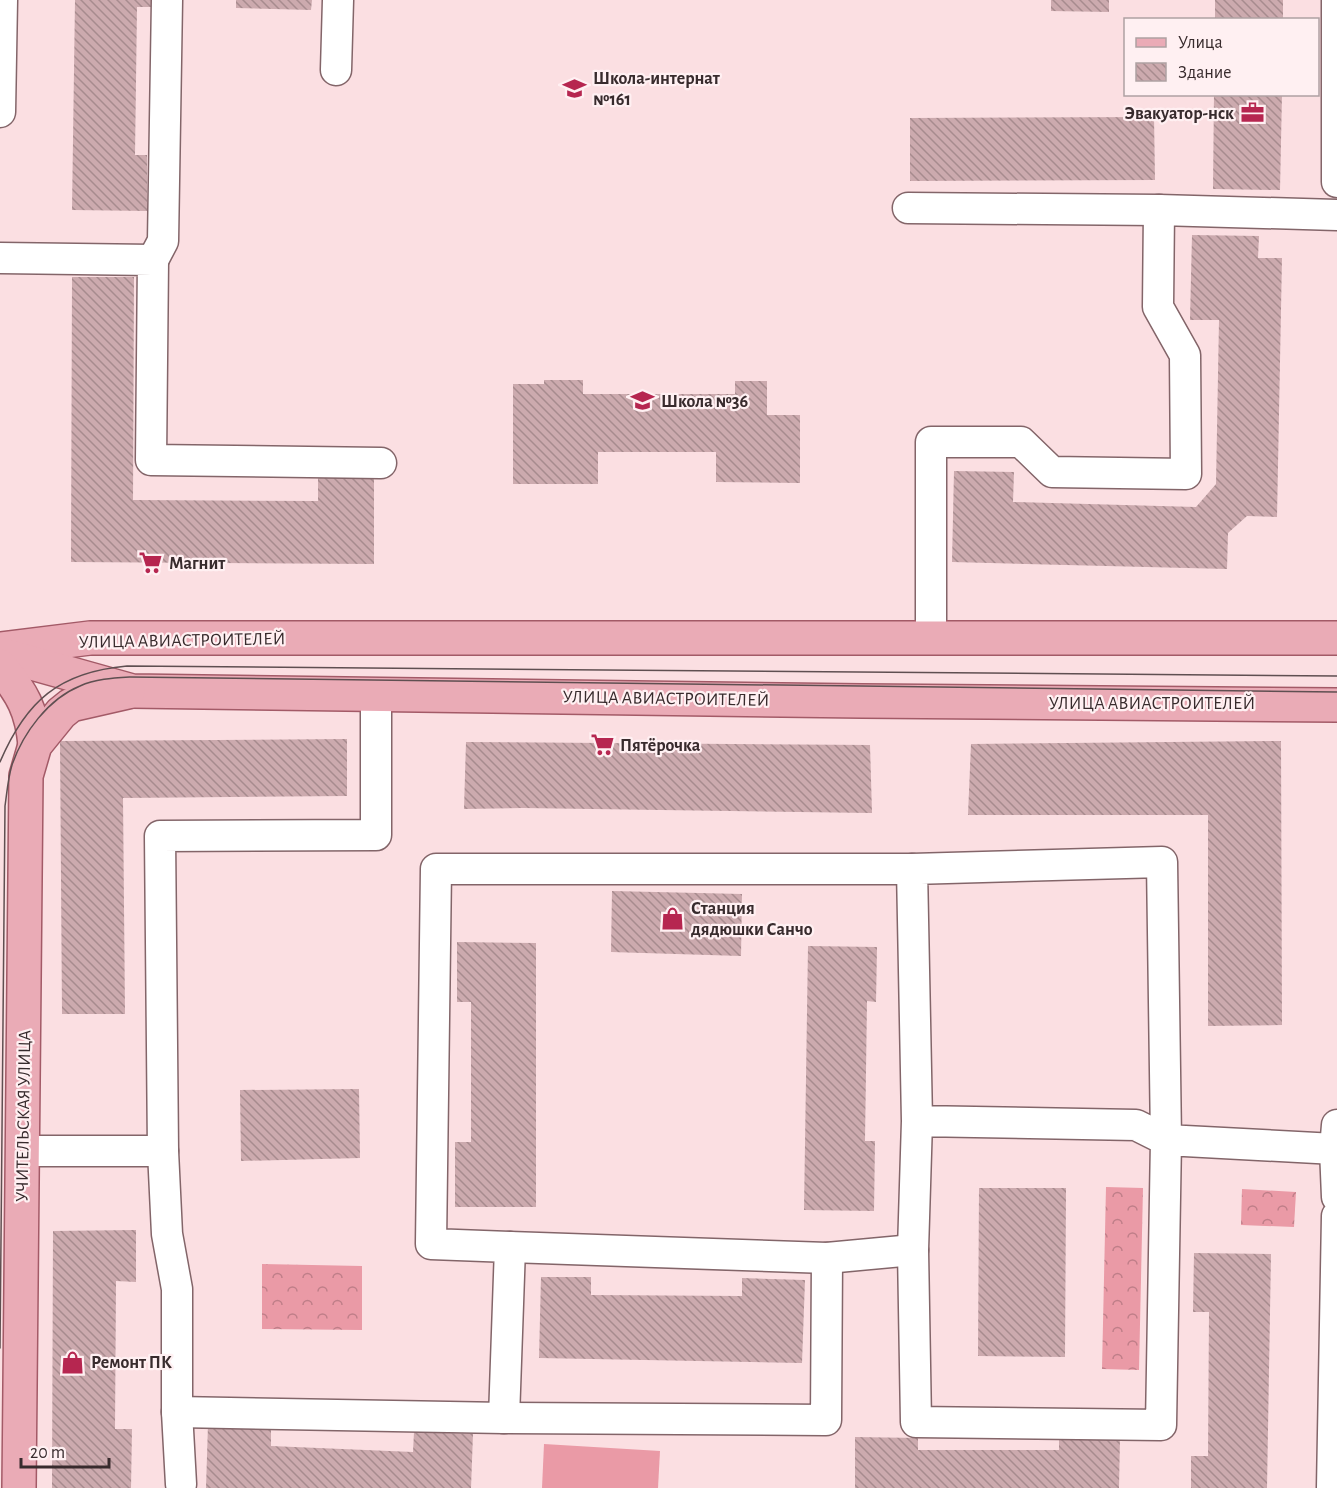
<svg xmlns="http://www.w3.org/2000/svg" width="1337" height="1488" viewBox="0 0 1337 1488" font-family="'Alegreya Sans',sans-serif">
  <defs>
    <pattern id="forest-crowns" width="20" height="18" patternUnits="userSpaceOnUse" patternTransform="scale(1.5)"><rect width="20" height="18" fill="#ea9aa6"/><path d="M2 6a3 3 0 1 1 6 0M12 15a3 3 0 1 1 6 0" fill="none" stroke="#bf7e88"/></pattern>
    <pattern id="building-back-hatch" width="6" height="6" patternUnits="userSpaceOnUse" patternTransform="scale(1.5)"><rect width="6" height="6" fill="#ccaaae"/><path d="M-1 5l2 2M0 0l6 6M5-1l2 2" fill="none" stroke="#a78b8e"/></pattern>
  </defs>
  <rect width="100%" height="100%" fill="#fbdfe2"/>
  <g fill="url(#forest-crowns)">
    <path d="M1106,1187L1143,1188L1139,1370L1102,1369Z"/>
    <path d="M1242,1189L1296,1192L1294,1227L1241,1225Z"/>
    <path d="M262,1264L362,1266V1330L262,1329Z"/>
  </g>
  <path fill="#ea9aa6" d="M544,1444L660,1451L658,1488H542Z"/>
  <g fill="url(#building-back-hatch)">
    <path d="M75,0H151V7H137L135,155H147V211L72,210Z"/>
    <path d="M236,0H312L311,10L236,8Z"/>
    <path d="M1051,0H1109V12L1051,11Z"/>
    <rect x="1215" y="0" width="68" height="20"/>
    <path d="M1214,94H1282L1280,190L1213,189Z"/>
    <path d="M1154,117L1155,180L910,181V118Z"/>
    <path d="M1192,235L1259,236L1258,258H1282L1277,517L1247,516L1228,533L1227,569L952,562L954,471L1014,472L1013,502L1196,507L1216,484L1219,320H1190Z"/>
    <path d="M72,277H134L133,500L318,501V475H374V564L71,562Z"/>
    <path d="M544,380H583V394H735V381H767V415H800V483L716,482V452H598V484H513V384H544Z"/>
    <path d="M347,739V796L123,798L125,1014H62L60,741Z"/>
    <path d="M1281,741L1282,1025L1208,1026V815H968L971,744Z"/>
    <path d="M466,742L870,745L872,813L523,808L464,809Z"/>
    <path d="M612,891L742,894L741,956L611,952Z"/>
    <path d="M457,942L536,943V1207H455V1142H471V1002H457Z"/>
    <path d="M808,946L877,947L876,1002L867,1001L865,1141H875L874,1211L804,1210Z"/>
    <path d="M359,1089L360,1158L241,1161L240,1090Z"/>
    <path d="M979,1188H1066L1065,1357L978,1356Z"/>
    <path d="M136,1230V1282L116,1281L115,1429H132L131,1488H52L53,1231Z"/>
    <path d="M1194,1253L1271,1254L1267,1488H1191V1456H1208L1209,1312H1193Z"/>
    <path d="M541,1277H591V1295L742,1296V1278L805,1280L802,1363L539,1358Z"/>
    <path d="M208,1424L271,1426V1446L413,1452L414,1432L473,1434L471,1488H206Z"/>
    <path d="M855,1437L918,1438V1450H1059V1438H1120L1119,1488H855Z"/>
  </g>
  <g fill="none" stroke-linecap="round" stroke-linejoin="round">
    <defs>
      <g id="minor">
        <path d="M1337,0V182"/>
        <path d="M336,70L338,0"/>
        <path d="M0,112L2,0"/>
        <path d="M908,208L1159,210"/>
        <path d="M0,258L153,260L151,460L381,463"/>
        <path d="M153,260L163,241L167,0"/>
        <path d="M931,638V442H1021L1052,472L1186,474L1185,355L1158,307L1159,210L1337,215"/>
        <path d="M917,1121L912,869L1162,862L1166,1140L1161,1425L916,1422L913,1250L917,1121L1136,1125L1166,1140L1335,1149"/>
        <path d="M1337,1125L1335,1149L1337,1197"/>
        <path d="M23,1151H163L160,836L376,835V694"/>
        <path d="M163,1151L167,1234L177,1289V1412L181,1484"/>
        <path d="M510,1247L827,1258L913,1250"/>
        <path d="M177,1412L504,1418L510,1247L431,1244L436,869H912"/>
        <path d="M504,1418L826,1420L827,1258"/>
        <path d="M1332,1488L1337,1216"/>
      </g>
      <g id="major">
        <path d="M1,649L90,638H1337"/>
        <path d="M0,654L132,691L862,701L1337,705"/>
        <path d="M0,666C22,693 32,710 35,745"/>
        <path d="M19,1488L26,776L35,745L61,713L71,705L128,692"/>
      </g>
    </defs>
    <use href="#minor" stroke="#836569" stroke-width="33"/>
    <use href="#major" stroke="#a35a67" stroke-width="36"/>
    <use href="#minor" stroke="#fff" stroke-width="30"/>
    <use href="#major" stroke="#eaabb6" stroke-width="33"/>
    <g stroke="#5f4f51" stroke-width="1.5">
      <path d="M0,762C26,701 59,672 127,666L1337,676"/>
      <path d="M0,1348L5,806C7,792 8,778 12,765C23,733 48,699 80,686C95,679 113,678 130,677L1337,692"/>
    </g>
  </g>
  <defs>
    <symbol id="school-bare" viewBox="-9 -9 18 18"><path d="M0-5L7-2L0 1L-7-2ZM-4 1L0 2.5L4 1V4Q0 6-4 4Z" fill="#b62650" stroke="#fff0f2" stroke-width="2.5" paint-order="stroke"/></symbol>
    <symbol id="office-bare" viewBox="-9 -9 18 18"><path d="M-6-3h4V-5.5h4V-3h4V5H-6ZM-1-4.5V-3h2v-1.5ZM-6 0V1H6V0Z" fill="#b62650" stroke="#fff0f2" stroke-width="2.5" paint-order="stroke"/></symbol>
    <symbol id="supermarket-bare" viewBox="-9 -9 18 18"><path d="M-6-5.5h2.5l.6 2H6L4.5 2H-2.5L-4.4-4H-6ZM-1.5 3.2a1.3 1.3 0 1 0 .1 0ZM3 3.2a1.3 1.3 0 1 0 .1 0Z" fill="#b62650" stroke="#fff0f2" stroke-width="2.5" paint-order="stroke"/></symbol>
    <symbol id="shop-bare" viewBox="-9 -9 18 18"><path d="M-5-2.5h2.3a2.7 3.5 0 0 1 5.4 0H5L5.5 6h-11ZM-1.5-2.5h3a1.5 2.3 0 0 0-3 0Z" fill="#b62650" stroke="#fff0f2" stroke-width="2.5" paint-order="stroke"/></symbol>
  </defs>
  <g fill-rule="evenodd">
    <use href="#school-bare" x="558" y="72" width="33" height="33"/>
    <use href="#office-bare" x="1236" y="96" width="33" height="33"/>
    <use href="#school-bare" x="626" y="384" width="33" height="33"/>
    <use href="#supermarket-bare" x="134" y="546" width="33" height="33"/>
    <use href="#supermarket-bare" x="586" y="728" width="33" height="33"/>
    <use href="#shop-bare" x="656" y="902" width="33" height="33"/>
    <use href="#shop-bare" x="56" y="1346" width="33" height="33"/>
  </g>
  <g text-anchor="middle" stroke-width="4.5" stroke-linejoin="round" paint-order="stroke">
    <g font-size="18" font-weight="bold" fill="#382b2d" stroke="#fff0f2" text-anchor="start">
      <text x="593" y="84">Школа-интернат<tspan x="593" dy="21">№161</tspan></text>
      <text x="1234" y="119" text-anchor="end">Эвакуатор-нск</text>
      <text x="661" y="407">Школа №36</text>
      <text x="169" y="569">Магнит</text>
      <text x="620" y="751">Пятёрочка</text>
      <text x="691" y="914">Станция<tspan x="691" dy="21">дядюшки Санчо</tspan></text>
      <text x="91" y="1368">Ремонт ПК</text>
    </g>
    <g font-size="18" fill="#382b2d" stroke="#fff0f2">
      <text transform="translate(182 640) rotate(-1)" y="6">УЛИЦА АВИАСТРОИТЕЛЕЙ</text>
      <text transform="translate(666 698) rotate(1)" y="6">УЛИЦА АВИАСТРОИТЕЛЕЙ</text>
      <text x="1152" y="709">УЛИЦА АВИАСТРОИТЕЛЕЙ</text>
      <text transform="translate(23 1116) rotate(-89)" y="6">УЧИТЕЛЬСКАЯ УЛИЦА</text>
    </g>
  </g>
  <rect x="1124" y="18" width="195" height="78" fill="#fff0f2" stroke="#afa1a3" stroke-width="1.5"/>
  <rect x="1136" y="38" width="30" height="9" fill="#eaabb6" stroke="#afa1a3" stroke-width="1.5"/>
  <text x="1178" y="48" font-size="18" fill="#382b2d">Улица</text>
  <rect x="1136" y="63" width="30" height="18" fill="url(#building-back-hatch)" stroke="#afa1a3" stroke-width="1.5"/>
  <text x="1178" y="78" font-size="18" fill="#382b2d">Здание</text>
  <path d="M21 1458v9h88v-9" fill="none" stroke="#382b2d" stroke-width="3"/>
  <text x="30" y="1458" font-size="18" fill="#382b2d" stroke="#fff0f2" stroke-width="4.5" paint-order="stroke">20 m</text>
</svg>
